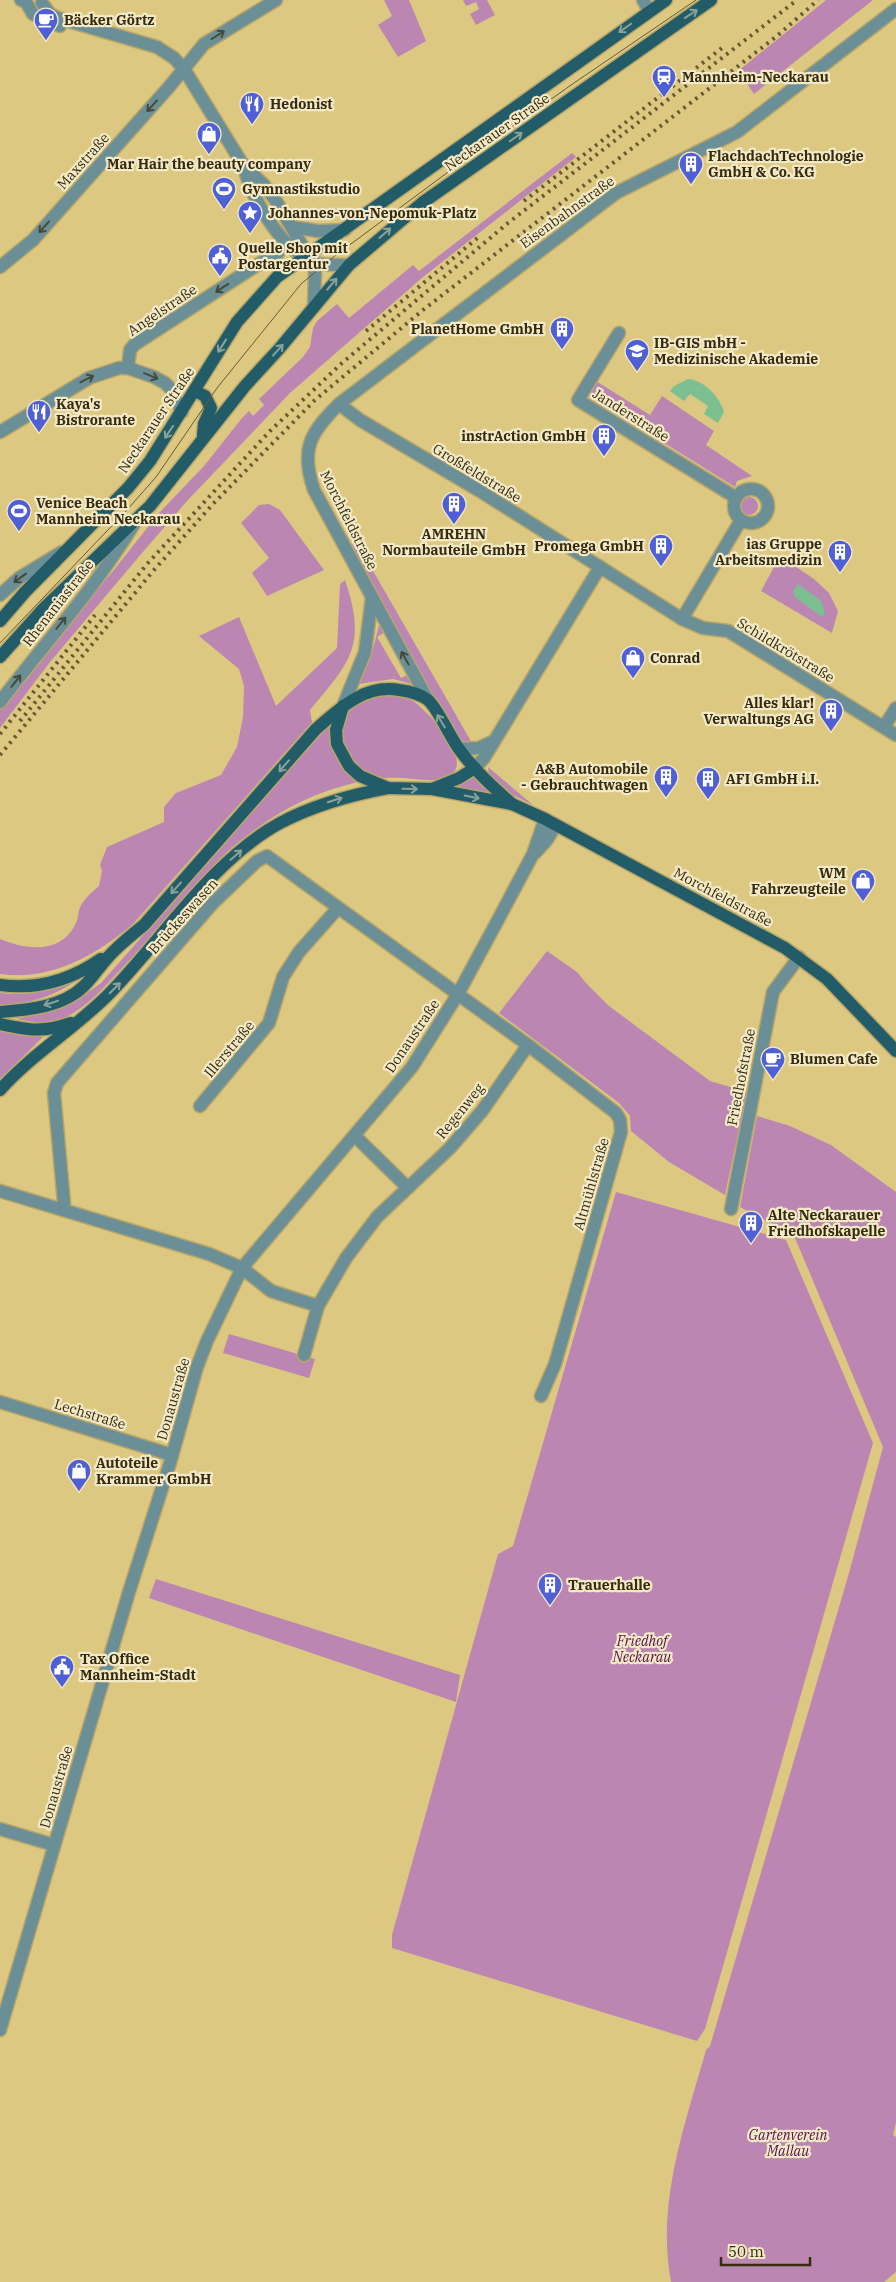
<svg xmlns="http://www.w3.org/2000/svg" width="896" height="2282" viewBox="0 0 896 2282" font-family="'IBM Plex Serif',serif">
  <rect width="100%" height="100%" fill="#ddc882"/>
  <g fill="#bb87b2">
    <path d="M384,0H409L426,41L398,57L378,25L392,16Z"/>
    <path d="M463,0H487L495,15L476,25L470,14L479,9L476,2L466,6Z"/>
    <path d="M826,0H873L754,94L738,71Z"/>
    <path d="M572,153L576,157L423,277L290,393L187,501L142,553L50,662L0,728V710L26,676L94,590L109,576L159,513L204,466L242,418L249,411L253,416L264,405L259,399L303,357L310,347L313,328L317,321L337,304L349,318L413,265L419,271Z"/>
    <path d="M596,381L650,415L662,396L714,431L706,445L752,476L737,481L735,487L587,395Z"/>
    <circle cx="749" cy="506" r="9"/>
    <path d="M269,504L280,510L324,570L267,596L252,573L269,558L241,523L259,505Z"/>
    <path d="M357,543L472,743L461,741L452,732L351,545Z"/>
    <path d="M780,556L814,579L829,593L838,611L832,633L761,591Z"/>
    <path d="M345,580C367,645 351,661 310,710L312,722L133,924C95,956 51,981 0,974V939C27,950 60,954 75,925C78,920 78,915 79,910C83,899 91,893 99,886L102,871L100,865L107,847L164,822V807L176,793L221,775L237,747L243,717L244,686L239,669L199,636L239,617L276,706L337,648L340,584Z"/>
    <path d="M379,625L385,632L377,637L401,678L409,674L412,684L393,679L358,684L373,649Z"/>
    <path d="M389,693C395,695 404,696 410,699C426,708 472,758 452,774C439,785 415,778 400,778C387,777 371,779 358,782C312,793 278,811 241,840C219,857 201,879 183,900C163,923 143,946 122,968C104,987 87,1008 62,1019C47,1025 33,1022 17,1019L53,1010L75,1002L101,983L332,722L355,703Z"/>
    <path d="M488,767L533,805L507,792L489,775Z"/>
    <path d="M473,775L496,797L448,788Z"/>
    <path d="M547,951L577,972L586,983L609,1006L710,1081L747,1092L725,1195L669,1162L631,1131L630,1116L619,1103L499,1013Z"/>
    <path d="M82,977C58,995 31,1004 0,1005V993C29,997 56,989 82,977Z"/>
    <path d="M0,1030L43,1037L0,1079Z"/>
    <path d="M757,1116L790,1126L831,1145L896,1192V2123L893,2135L896,2137V2272L884,2282H671C656,2203 685,2125 706,2050L710,2046L849,1573L883,1447L795,1238L788,1232L740,1207Z"/>
    <path d="M616,1192L786,1240L873,1443L705,2029L697,2041L392,1948V1935L498,1554L513,1546Z"/>
    <path d="M229,1334L315,1359L309,1378L223,1353Z"/>
    <path d="M156,1579L460,1675L456,1702L149,1598Z"/>
  </g>
  <g fill="#7cc091">
    <path d="M688,379C704,380 720,397 724,412L718,423L704,414L708,406L690,394L684,401L670,391L674,386Z"/>
    <path d="M798,584L821,601L825,613L822,617L795,597L793,591Z"/>
  </g>
  <g fill="none" stroke-linecap="round" stroke-linejoin="round">
    <defs>
      <g id="minor">
        <path d="M21,0L26,2L33,14L60,26"/>
        <path d="M643,0L649,11"/>
        <path d="M42,3L50,14L58,18L157,47L174,58L184,69L243,165L264,185L276,201L312,262L315,272L314,307"/>
        <path d="M244,167C252,200 282,250 314,262C324,266 337,265 349,265"/>
        <path d="M292,227L318,231L345,230"/>
        <path d="M0,267L33,240L169,87L204,44L276,0"/>
        <path d="M619,333L578,400L735,497"/>
        <path d="M128,368L130,350L134,345L254,267L278,253"/>
        <path d="M339,404L360,420L480,491L682,619L703,628L728,631L896,735"/>
        <path d="M0,432L89,378L119,368H128L154,377L165,383L171,389L182,412"/>
        <circle cx="751" cy="506" r="17"/>
        <path d="M0,595L19,578L62,552"/>
        <path d="M682,619L741,520"/>
        <path d="M428,700L314,490C300,449 310,433 339,404L616,193L737,132L896,9"/>
        <path d="M0,702C45,643 96,587 134,524"/>
        <path d="M343,706L365,652L372,597"/>
        <path d="M884,727L896,708"/>
        <path d="M459,749L479,748L494,741"/>
        <path d="M475,768L484,758L600,567"/>
        <path d="M535,853L546,841L556,825"/>
        <path d="M200,1106L269,1023L283,977L299,952L338,908"/>
        <path d="M355,1136L407,1187"/>
        <path d="M0,1191L209,1254L242,1268L271,1291L318,1306"/>
        <path d="M731,1209L773,992L799,957"/>
        <path d="M63,1210L64,1203L54,1093L57,1083L212,904L257,861L267,856L528,1045L616,1113L620,1120L621,1132L555,1364L541,1396"/>
        <path d="M304,1355L318,1306L346,1258L377,1217L450,1148L482,1111L528,1045"/>
        <path d="M0,1402L172,1455"/>
        <path d="M0,1829L54,1845"/>
        <path d="M0,2030L129,1592L170,1463L197,1367L207,1341L242,1268L412,1067L458,994L499,918L533,854L545,819"/>
      </g>
      <g id="major">
        <path d="M195,391L205,396L211,408L204,424L203,435"/>
        <path d="M0,621L25,592L128,488L150,461L237,322L277,277L666,0"/>
        <path d="M0,657L44,608L150,506L245,386L279,349L349,265L422,203L711,0"/>
        <path d="M343,706L336,730L337,744L349,766L360,776L388,788L432,789L512,804L545,819L785,948L827,979L896,1051"/>
        <path d="M432,789L459,778L475,768"/>
        <path d="M0,985C37,990 71,980 101,959"/>
        <path d="M0,1012C28,1010 63,1007 84,986C95,975 103,961 115,950C124,941 134,933 144,925L316,729C340,708 365,684 399,690C408,691 420,694 428,700C437,707 450,737 459,749C474,770 493,787 512,804"/>
        <path d="M0,1024C29,1030 42,1033 71,1023"/>
        <path d="M0,1090C32,1054 74,1029 108,995C162,940 212,860 280,823C314,805 350,795 388,788"/>
      </g>
    </defs>
    <use href="#minor" stroke="#b8a669" stroke-width="15"/>
    <use href="#major" stroke="#b8a669" stroke-width="15"/>
    <use href="#minor" stroke="#6b8f97" stroke-width="12"/>
    <use href="#major" stroke="#215c68" stroke-width="12"/>
    <path stroke="#675a31" stroke-width="1" d="M0,643L127,510L156,477L217,388L301,284L336,255L459,164L574,83L696,0"/>
    <g stroke="#675a31" stroke-width="4" stroke-dasharray="2.5 5" stroke-linecap="butt">
      <path d="M524,201L722,48"/>
      <path d="M366,331L481,235"/>
      <path d="M20,721L147,564L270,431L342,363L508,223L797,0"/>
      <path d="M0,734L95,615"/>
      <path d="M0,755L154,570L213,504L315,400L423,310L777,36L818,0"/>
    </g>
  </g>
  <defs><path id="oneway-shaft" d="M-6 0H5M1.5-3L5.5 0L1.5 3" fill="none" stroke-width="1.6" stroke-linecap="round" stroke-linejoin="round" transform="scale(1.25)"/></defs>
  <g stroke="#8aa298">
    <use href="#oneway-shaft" transform="translate(691 14) rotate(-34)"/>
    <use href="#oneway-shaft" transform="translate(625 28) rotate(145)"/>
    <use href="#oneway-shaft" transform="translate(516 137) rotate(-35)"/>
    <use href="#oneway-shaft" transform="translate(385 233) rotate(-41)"/>
    <use href="#oneway-shaft" transform="translate(332 284) rotate(-50)"/>
    <use href="#oneway-shaft" transform="translate(222 346) rotate(122)"/>
    <use href="#oneway-shaft" transform="translate(278 350) rotate(-48)"/>
    <use href="#oneway-shaft" transform="translate(169 432) rotate(124)"/>
    <use href="#oneway-shaft" transform="translate(441 721) rotate(-121)"/>
    <use href="#oneway-shaft" transform="translate(284 766) rotate(131)"/>
    <use href="#oneway-shaft" transform="translate(410 789) rotate(1)"/>
    <use href="#oneway-shaft" transform="translate(472 797) rotate(11)"/>
    <use href="#oneway-shaft" transform="translate(335 800) rotate(-18)"/>
    <use href="#oneway-shaft" transform="translate(236 855) rotate(-41)"/>
    <use href="#oneway-shaft" transform="translate(176 888) rotate(132)"/>
    <use href="#oneway-shaft" transform="translate(115 988) rotate(-45)"/>
    <use href="#oneway-shaft" transform="translate(51 1003) rotate(162)"/>
  </g>
  <g stroke="#454a38">
    <use href="#oneway-shaft" transform="translate(218 35) rotate(-32)"/>
    <use href="#oneway-shaft" transform="translate(152 106) rotate(132)"/>
    <use href="#oneway-shaft" transform="translate(44 227) rotate(132)"/>
    <use href="#oneway-shaft" transform="translate(222 288) rotate(147)"/>
    <use href="#oneway-shaft" transform="translate(151 376) rotate(22)"/>
    <use href="#oneway-shaft" transform="translate(87 379) rotate(-27)"/>
    <use href="#oneway-shaft" transform="translate(20 578) rotate(144)"/>
    <use href="#oneway-shaft" transform="translate(61 623) rotate(-51)"/>
    <use href="#oneway-shaft" transform="translate(405 658) rotate(-119)"/>
    <use href="#oneway-shaft" transform="translate(16 681) rotate(-52)"/>
  </g>
  <defs>
    <symbol id="cafe-pin" viewBox="-11 -11 22 30"><path d="M0 17L-7.5 6A9.5 9.5 0 1 1 7.5 6Z" fill="#4f5fd5" stroke="#f3e9c7"/><path d="M-5.5-4.5H6V0H3Q3 3.5 0 3.5H-2.5Q-5.5 3.5-5.5 0ZM3-3.2v2h1.7v-2ZM-6 4.5H4V6H-6Z" fill="#fff"/></symbol>
    <symbol id="station-pin" viewBox="-11 -11 22 30"><path d="M0 17L-7.5 6A9.5 9.5 0 1 1 7.5 6Z" fill="#4f5fd5" stroke="#f3e9c7"/><path d="M-3-6H3Q5-6 5-4V2Q5 4 3 4L4.5 6H3L1.5 4h-3L-3 6H-4.5L-3 4Q-5 4-5 2V-4Q-5-6-3-6ZM-3.5-4v3h7v-3ZM-3.5 1v1.5H-2V1ZM2 1v1.5H3.5V1Z" fill="#fff"/></symbol>
    <symbol id="restaurant-pin" viewBox="-11 -11 22 30"><path d="M0 17L-7.5 6A9.5 9.5 0 1 1 7.5 6Z" fill="#4f5fd5" stroke="#f3e9c7"/><path d="M-5-6h1v4h1v-4h1v4h1v-4h1v5L-1.5 .5V6h-2V.5L-5-1ZM5-6V6H3V1.5H1.5Q1.5-4 5-6Z" fill="#fff"/></symbol>
    <symbol id="shop-pin" viewBox="-11 -11 22 30"><path d="M0 17L-7.5 6A9.5 9.5 0 1 1 7.5 6Z" fill="#4f5fd5" stroke="#f3e9c7"/><path d="M-5-2.5h2.3a2.7 3.5 0 0 1 5.4 0H5L5.5 6h-11ZM-1.5-2.5h3a1.5 2.3 0 0 0-3 0Z" fill="#fff"/></symbol>
    <symbol id="building-pin" viewBox="-11 -11 22 30"><path d="M0 17L-7.5 6A9.5 9.5 0 1 1 7.5 6Z" fill="#4f5fd5" stroke="#f3e9c7"/><path d="M-4-6H4V6H1V3H-1V6H-4ZM-2.5-4.3h1.7v1.8h-1.7ZM.8-4.3h1.7v1.8H.8ZM-2.5-1h1.7V.8h-1.7ZM.8-1h1.7V.8H.8Z" fill="#fff"/></symbol>
    <symbol id="stadium-pin" viewBox="-11 -11 22 30"><path d="M0 17L-7.5 6A9.5 9.5 0 1 1 7.5 6Z" fill="#4f5fd5" stroke="#f3e9c7"/><path d="M0-5a6.5 5 0 1 0 0 10a6.5 5 0 1 0 0-10ZM-3.5-1.8h7v3.6h-7Z" fill="#fff"/></symbol>
    <symbol id="sight-pin" viewBox="-11 -11 22 30"><path d="M0 17L-7.5 6A9.5 9.5 0 1 1 7.5 6Z" fill="#4f5fd5" stroke="#f3e9c7"/><path d="M0-6L1.8-2.2L6-1.7L2.9 1.2L3.7 5.4L0 3.3L-3.7 5.4L-2.9 1.2L-6-1.7L-1.8-2.2Z" fill="#fff"/></symbol>
    <symbol id="civic-pin" viewBox="-11 -11 22 30"><path d="M0 17L-7.5 6A9.5 9.5 0 1 1 7.5 6Z" fill="#4f5fd5" stroke="#f3e9c7"/><path d="M-.6-6.5H3V-4.5H.6V-3L4-1V1h2V6H-6V1h2V-1L-.6-3ZM-1.2 2.5V6h2.4V2.5Z" fill="#fff"/></symbol>
    <symbol id="school-pin" viewBox="-11 -11 22 30"><path d="M0 17L-7.5 6A9.5 9.5 0 1 1 7.5 6Z" fill="#4f5fd5" stroke="#f3e9c7"/><path d="M0-5L7-2L0 1L-7-2ZM-4 1L0 2.5L4 1V4Q0 6-4 4Z" fill="#fff"/></symbol>
  </defs>
  <g fill-rule="evenodd">
    <use href="#cafe-pin" x="32" y="6" width="28" height="38"/>
    <use href="#station-pin" x="650" y="63" width="28" height="38"/>
    <use href="#restaurant-pin" x="238" y="90" width="28" height="38"/>
    <use href="#shop-pin" x="195" y="120" width="28" height="38"/>
    <use href="#building-pin" x="677" y="150" width="28" height="38"/>
    <use href="#stadium-pin" x="210" y="175" width="28" height="38"/>
    <use href="#sight-pin" x="236" y="199" width="28" height="38"/>
    <use href="#civic-pin" x="206" y="242" width="28" height="38"/>
    <use href="#building-pin" x="548" y="315" width="28" height="38"/>
    <use href="#school-pin" x="623" y="337" width="28" height="38"/>
    <use href="#restaurant-pin" x="25" y="398" width="28" height="38"/>
    <use href="#building-pin" x="590" y="422" width="28" height="38"/>
    <use href="#building-pin" x="440" y="490" width="28" height="38"/>
    <use href="#stadium-pin" x="5" y="497" width="28" height="38"/>
    <use href="#building-pin" x="647" y="532" width="28" height="38"/>
    <use href="#building-pin" x="826" y="538" width="28" height="38"/>
    <use href="#shop-pin" x="619" y="644" width="28" height="38"/>
    <use href="#building-pin" x="817" y="697" width="28" height="38"/>
    <use href="#building-pin" x="652" y="763" width="28" height="38"/>
    <use href="#building-pin" x="694" y="765" width="28" height="38"/>
    <use href="#shop-pin" x="849" y="867" width="28" height="38"/>
    <use href="#cafe-pin" x="759" y="1045" width="28" height="38"/>
    <use href="#building-pin" x="737" y="1209" width="28" height="38"/>
    <use href="#shop-pin" x="65" y="1457" width="28" height="38"/>
    <use href="#building-pin" x="536" y="1571" width="28" height="38"/>
    <use href="#civic-pin" x="48" y="1653" width="28" height="38"/>
  </g>
  <g text-anchor="middle" stroke-width="4.5" stroke-linejoin="round" paint-order="stroke">
    <g font-size="14" font-weight="bold" fill="#352c0f" stroke="#f3e9c7" text-anchor="start">
      <text x="64" y="25">Bäcker Görtz</text>
      <text x="682" y="82">Mannheim-Neckarau</text>
      <text x="270" y="109">Hedonist</text>
      <text x="708" y="161">FlachdachTechnologie<tspan x="708" dy="16">GmbH &amp; Co. KG</tspan></text>
      <text x="209" y="169" text-anchor="middle">Mar Hair the beauty company</text>
      <text x="242" y="194">Gymnastikstudio</text>
      <text x="268" y="218">Johannes-von-Nepomuk-Platz</text>
      <text x="238" y="253">Quelle Shop mit<tspan x="238" dy="16">Postargentur</tspan></text>
      <text x="544" y="334" text-anchor="end">PlanetHome GmbH</text>
      <text x="654" y="348">IB-GIS mbH -<tspan x="654" dy="16">Medizinische Akademie</tspan></text>
      <text x="56" y="409">Kaya's<tspan x="56" dy="16">Bistrorante</tspan></text>
      <text x="586" y="441" text-anchor="end">instrAction GmbH</text>
      <text x="36" y="508">Venice Beach<tspan x="36" dy="16">Mannheim Neckarau</tspan></text>
      <text x="454" y="539" text-anchor="middle">AMREHN<tspan x="454" dy="16">Normbauteile GmbH</tspan></text>
      <text x="822" y="549" text-anchor="end">ias Gruppe<tspan x="822" dy="16">Arbeitsmedizin</tspan></text>
      <text x="644" y="551" text-anchor="end">Promega GmbH</text>
      <text x="650" y="663">Conrad</text>
      <text x="814" y="708" text-anchor="end">Alles klar!<tspan x="814" dy="16">Verwaltungs AG</tspan></text>
      <text x="648" y="774" text-anchor="end">A&amp;B Automobile<tspan x="648" dy="16">- Gebrauchtwagen</tspan></text>
      <text x="726" y="784">AFI GmbH i.I.</text>
      <text x="846" y="878" text-anchor="end">WM<tspan x="846" dy="16">Fahrzeugteile</tspan></text>
      <text x="790" y="1064">Blumen Cafe</text>
      <text x="768" y="1220">Alte Neckarauer<tspan x="768" dy="16">Friedhofskapelle</tspan></text>
      <text x="96" y="1468">Autoteile<tspan x="96" dy="16">Krammer GmbH</tspan></text>
      <text x="568" y="1590">Trauerhalle</text>
      <text x="80" y="1664">Tax Office<tspan x="80" dy="16">Mannheim-Stadt</tspan></text>
    </g>
    <g font-size="14" fill="#352c0f" stroke="#f3e9c7">
      <text transform="translate(497 132) rotate(-35)" y="5">Neckarauer Straße</text>
      <text transform="translate(83 161) rotate(-48)" y="5">Maxstraße</text>
      <text transform="translate(567 212) rotate(-36)" y="5">Eisenbahnstraße</text>
      <text transform="translate(162 310) rotate(-34)" y="5">Angelstraße</text>
      <text transform="translate(631 415) rotate(32)" y="5">Janderstraße</text>
      <text transform="translate(156 420) rotate(-56)" y="5">Neckarauer Straße</text>
      <text transform="translate(477 473) rotate(31)" y="5">Großfeldstraße</text>
      <text transform="translate(349 520) rotate(63)" y="5">Morchfeldstraße</text>
      <text transform="translate(58 603) rotate(-52)" y="5">Rhenaniastraße</text>
      <text transform="translate(786 650) rotate(31)" y="5">Schildkrötstraße</text>
      <text transform="translate(723 897) rotate(28)" y="5">Morchfeldstraße</text>
      <text transform="translate(183 916) rotate(-48)" y="5">Brückeswasen</text>
      <text transform="translate(412 1036) rotate(-56)" y="5">Donaustraße</text>
      <text transform="translate(229 1049) rotate(-50)" y="5">Illerstraße</text>
      <text transform="translate(741 1077) rotate(-79)" y="5">Friedhofstraße</text>
      <text transform="translate(460 1111) rotate(-51)" y="5">Regenweg</text>
      <text transform="translate(591 1184) rotate(-74)" y="5">Altmühlstraße</text>
      <text transform="translate(173 1399) rotate(-74)" y="5">Donaustraße</text>
      <text transform="translate(90 1414) rotate(17)" y="5">Lechstraße</text>
      <text transform="translate(56 1787) rotate(-74)" y="5">Donaustraße</text>
    </g>
    <g font-size="14" font-style="italic" fill="#570f4f" stroke="#f3e9c7">
      <text x="642" y="1646">Friedhof<tspan x="642" dy="16">Neckarau</tspan></text>
      <text x="788" y="2140">Gartenverein<tspan x="788" dy="16">Mallau</tspan></text>
    </g>
  </g>
  <path d="M721 2257v8h89v-8" fill="none" stroke="#352c0f" stroke-width="2.5"/>
  <text x="728" y="2257" font-size="15" fill="#352c0f" stroke="#f3e9c7" stroke-width="4" paint-order="stroke">50 m</text>
</svg>
